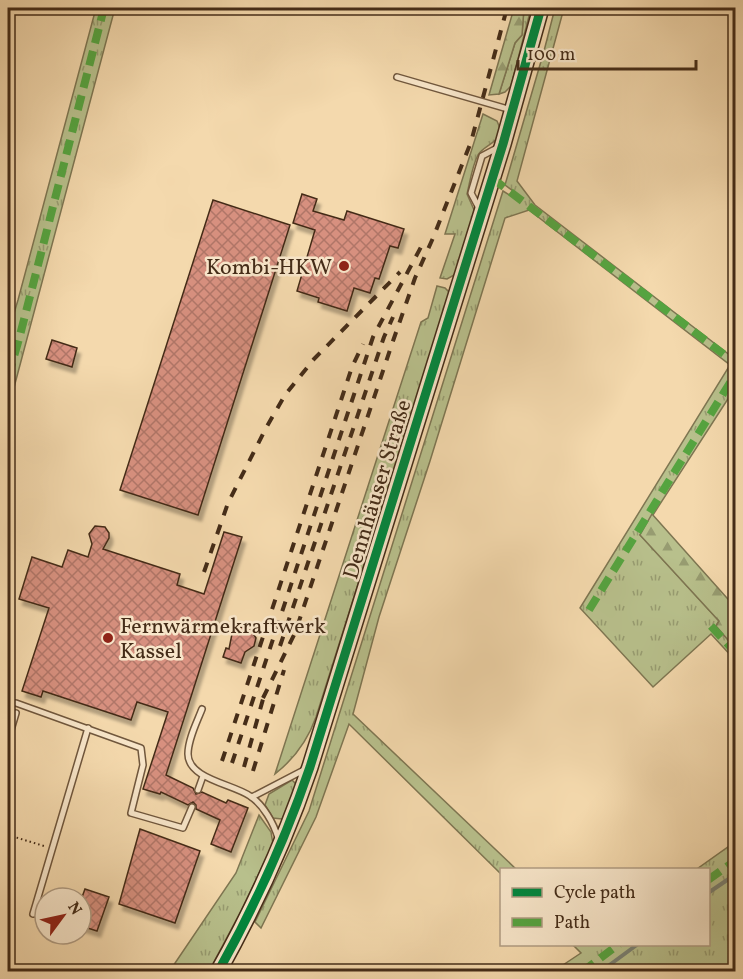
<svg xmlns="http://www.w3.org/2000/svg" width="743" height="979" viewBox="0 0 743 979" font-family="Vollkorn,serif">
  <defs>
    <pattern id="grass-tufts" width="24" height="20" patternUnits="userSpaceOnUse" patternTransform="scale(1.5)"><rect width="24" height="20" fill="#b8c08c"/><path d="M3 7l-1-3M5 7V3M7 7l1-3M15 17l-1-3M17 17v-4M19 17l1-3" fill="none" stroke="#979c71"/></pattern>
    <pattern id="forest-firs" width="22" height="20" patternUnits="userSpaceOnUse" patternTransform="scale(1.5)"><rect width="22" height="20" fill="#b8c08c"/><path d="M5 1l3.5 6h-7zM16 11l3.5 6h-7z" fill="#979c71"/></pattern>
    <pattern id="building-cross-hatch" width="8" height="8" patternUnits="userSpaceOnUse" patternTransform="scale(1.5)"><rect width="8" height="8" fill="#d7907f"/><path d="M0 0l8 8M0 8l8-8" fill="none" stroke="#b07667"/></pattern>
    <filter id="shadow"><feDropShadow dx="3.5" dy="6" stdDeviation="1.5" flood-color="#0004"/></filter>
  </defs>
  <rect width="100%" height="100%" fill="#f4d9ad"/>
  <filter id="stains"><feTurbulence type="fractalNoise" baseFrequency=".00333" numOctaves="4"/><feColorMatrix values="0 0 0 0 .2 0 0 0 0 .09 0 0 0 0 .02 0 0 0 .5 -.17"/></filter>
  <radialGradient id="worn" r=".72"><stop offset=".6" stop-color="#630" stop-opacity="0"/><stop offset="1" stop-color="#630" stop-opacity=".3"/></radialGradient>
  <g fill="url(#grass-tufts)" stroke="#7e7652" stroke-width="1.5">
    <path d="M96,8H115L8,410V333L18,300Z"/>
    <path d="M524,8H534L529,16L511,86L505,92L499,94L515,43L522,35Z"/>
    <path d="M555,8H564L517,181L535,205L731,356L735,355V388L640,535L719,621L716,626L735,648V660L711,634L653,687L580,608L730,365L529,210L505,218L430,461L379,617L353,714L516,869L502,870L501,874L349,724L316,817L261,928L255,922L309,811L503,191L511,196L513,191L505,185L544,51Z"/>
    <path d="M483,114L497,121C508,142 485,143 478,155C472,166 470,182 467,194L475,212L456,274L447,279L440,278L455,234H445Z"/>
    <path d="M437,286L445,288L450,293L316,717C308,740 294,759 275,774L421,322L428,318Z"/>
    <path d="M292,780L297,785L286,815L282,819L273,818L265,805L269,794Z"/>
    <path d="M259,815L271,832L273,844L241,911L209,971L169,972L236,873Z"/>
    <path d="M735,842V971H554L581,953L573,945L708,944V870L697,869Z"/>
  </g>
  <g fill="url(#forest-firs)" stroke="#7e7652" stroke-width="1.5">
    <path d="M514,8H524L522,35L515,43L499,94L489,95Z"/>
    <path d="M652,514L735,607V648L716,626L719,621L640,535Z"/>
  </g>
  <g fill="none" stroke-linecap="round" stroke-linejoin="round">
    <g stroke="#798174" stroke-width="4">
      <path d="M708,893L736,874"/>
      <path d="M600,972L638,944"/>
    </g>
  </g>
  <g fill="url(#building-cross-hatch)" stroke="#442c18" stroke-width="1.5" filter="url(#shadow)">
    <path d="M302,194L317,199L313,211L344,220L347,211L404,229L398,248L390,246L379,279L375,278L370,293L354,288L347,311L318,302L319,298L297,291L315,230L293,223Z"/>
    <path d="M213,200L290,225L198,515L120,490Z"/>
    <path d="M52,340L77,348L72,367L46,359Z"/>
    <path d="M95,526L105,527L109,533V538L103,549L180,574L177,585L204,594L224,532L242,537L166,775L193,788L196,794L202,792L226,803L228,800L248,808L231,852L211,844L220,820L196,809V805L193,802L188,805L161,792L160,794L143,789L168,712L137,702L131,720L43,691L41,697L22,691L49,608L19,599L32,557L62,567L68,550L88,557L92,544L89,534Z"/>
    <path d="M240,627L250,629L256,638L254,646L245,652L241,663L223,657L226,648L229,649L232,634Z"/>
    <path d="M140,829L200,851L175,923L119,904Z"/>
    <path d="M85,889L109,897L97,931L81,926V900Z"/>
  </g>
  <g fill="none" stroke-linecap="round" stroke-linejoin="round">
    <defs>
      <g id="lane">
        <path d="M397,77L511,110"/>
        <path d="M480,210L471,193L482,156L499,147"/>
        <path d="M16,703L141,748L143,765L131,813L183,828L192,807"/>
        <path d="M202,709C197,722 188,739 188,754C188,779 233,784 250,796C263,804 274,824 278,838"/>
        <path d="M8,740L16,713"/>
        <path d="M198,790L203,776"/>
        <path d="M252,797L304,770"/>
        <path d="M33,914L88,728"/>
      </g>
      <path id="secondary" d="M218,972C255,906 286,838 310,767L503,144L541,8"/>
    </defs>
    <use href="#lane" stroke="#70573d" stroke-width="8"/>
    <use href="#secondary" stroke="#442c18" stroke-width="18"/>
    <path stroke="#442c18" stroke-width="2" stroke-dasharray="1.5 3" stroke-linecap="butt" d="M8,835L44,846"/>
    <use href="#lane" stroke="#f8e6ca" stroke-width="5"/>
    <use href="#secondary" stroke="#f8e6ca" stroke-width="15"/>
    <g stroke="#442c18" stroke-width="4" stroke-dasharray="10 10" stroke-linecap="butt">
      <path d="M204,572L228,503L266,428L285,395L314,359L400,272"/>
      <path d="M280,646L384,337L393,317"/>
      <path d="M263,698L295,633L393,341L415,278L433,238L471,142L507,8"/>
      <path d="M222,761L352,367L363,344"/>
      <path d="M232,763L373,337L421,247"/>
      <path d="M244,767L265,692"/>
      <path d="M253,771L284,670"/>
    </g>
    <g stroke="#55a440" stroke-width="8" stroke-dasharray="15 8" stroke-linecap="butt">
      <path d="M492,178L730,359H736"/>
      <path d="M8,377L19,339L104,8"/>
      <path d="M589,610L736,373"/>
      <path d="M711,626L736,653"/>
      <path d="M708,880L736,860"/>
      <path d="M582,972L619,944"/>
    </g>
    <defs>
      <path id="cycleway" d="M218,972C255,906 286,838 310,767L503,144L541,8"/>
    </defs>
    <use href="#cycleway" stroke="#f8e6ca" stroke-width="13"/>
    <use href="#cycleway" stroke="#00873e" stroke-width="9"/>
  </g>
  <g fill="#8f2418" stroke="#f8e6ca" stroke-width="2">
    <circle cx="344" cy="266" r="6"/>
    <circle cx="108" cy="638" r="6"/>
  </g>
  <g text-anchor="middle" stroke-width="5" stroke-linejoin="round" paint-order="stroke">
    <g font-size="22" fill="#442c18" stroke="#f8e6ca" text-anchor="end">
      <text x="332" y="274">Kombi-HKW</text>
      <text x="120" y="633" text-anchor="start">Fernwärmekraftwerk<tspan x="120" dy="25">Kassel</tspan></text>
    </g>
    <g font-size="22" fill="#442c18" stroke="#f8e6ca">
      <text transform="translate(376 489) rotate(-73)" y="8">Dennhäuser Straße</text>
    </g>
  </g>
  <rect width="743" height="979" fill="none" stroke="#f4d9ad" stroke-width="30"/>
  <rect x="9" y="9" width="725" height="961" fill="none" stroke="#442c18" stroke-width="3"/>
  <rect x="15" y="15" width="713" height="949" fill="none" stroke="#442c18" stroke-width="1.5"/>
  <rect x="500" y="868" width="210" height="78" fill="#f8e6ca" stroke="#b09c83" stroke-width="1.5"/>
  <rect x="512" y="888" width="30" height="9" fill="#00873e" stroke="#b09c83" stroke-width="1.5"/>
  <text x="554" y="898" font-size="18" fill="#442c18">Cycle path</text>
  <rect x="512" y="918" width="30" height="9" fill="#55a440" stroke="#b09c83" stroke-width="1.5"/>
  <text x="554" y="928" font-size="18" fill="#442c18">Path</text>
  <g transform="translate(63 916) rotate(57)"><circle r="28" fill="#f8e6ca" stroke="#b09c83" stroke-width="1.5"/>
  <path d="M0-4.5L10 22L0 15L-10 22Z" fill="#8f2418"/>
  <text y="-9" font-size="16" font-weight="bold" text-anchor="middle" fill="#442c18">N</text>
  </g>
  <path d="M518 60v9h178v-9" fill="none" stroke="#442c18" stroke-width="3"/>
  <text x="527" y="60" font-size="18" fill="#442c18" stroke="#f8e6ca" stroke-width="4.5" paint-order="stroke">100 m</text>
  <rect width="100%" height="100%" filter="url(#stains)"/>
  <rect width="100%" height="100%" fill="url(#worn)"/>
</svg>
